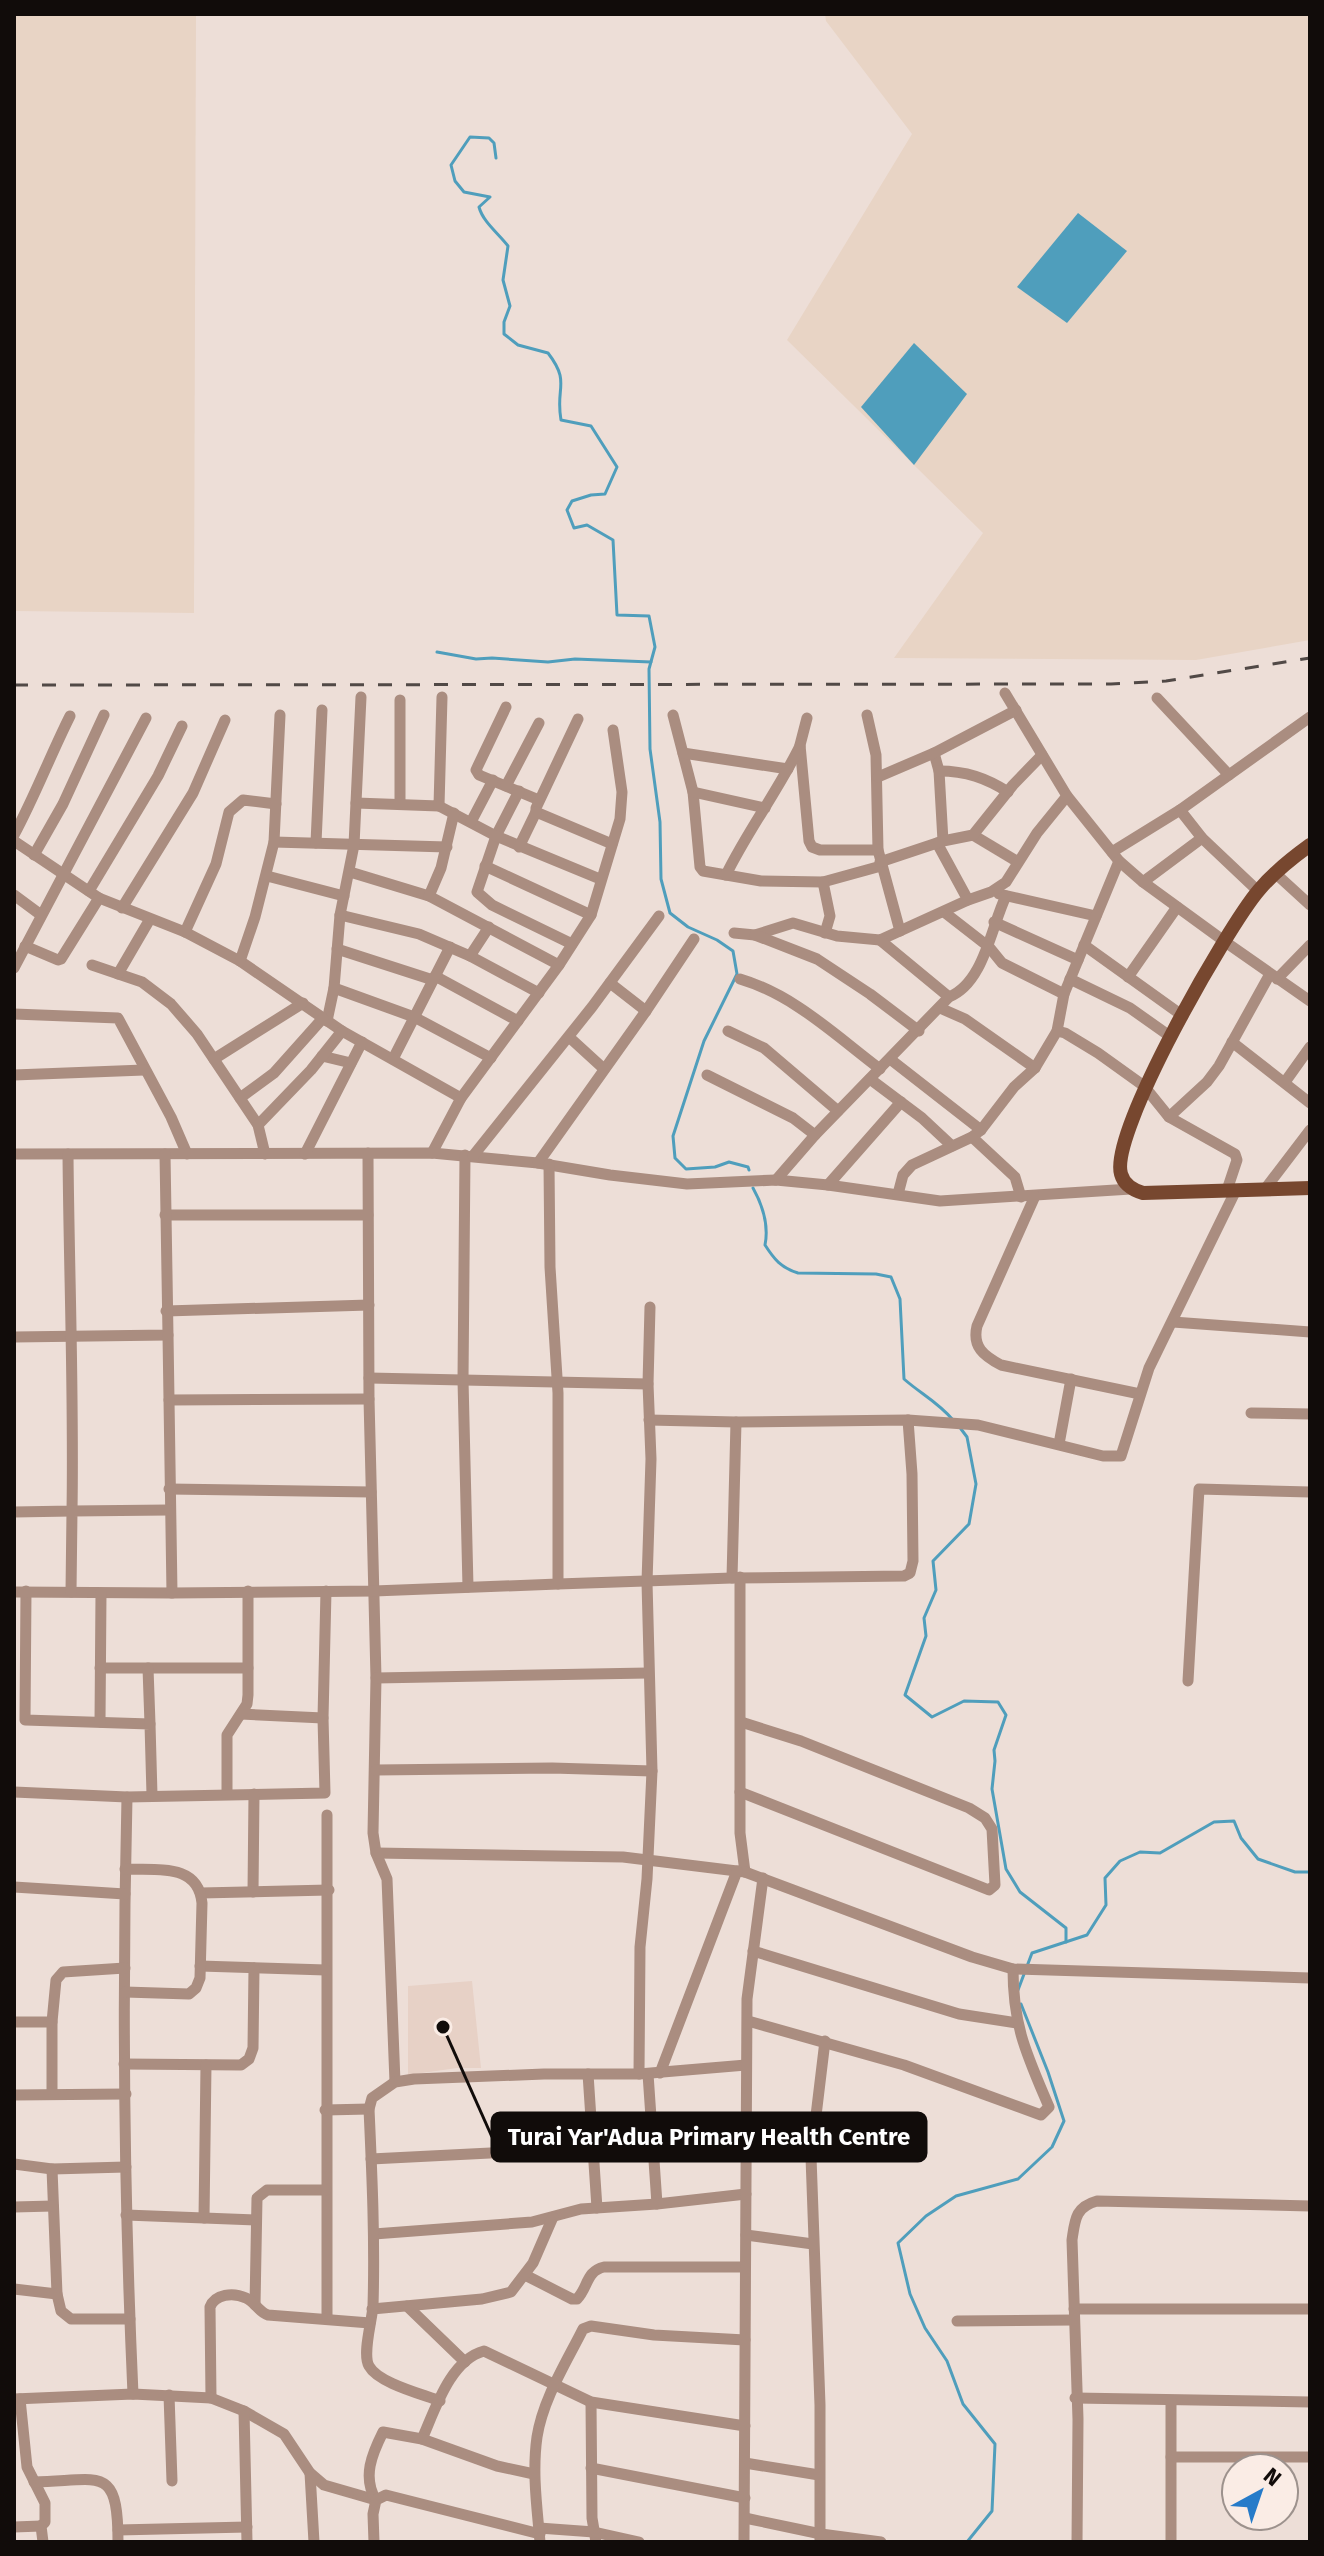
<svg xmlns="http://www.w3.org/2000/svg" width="1324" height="2556" viewBox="0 0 1324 2556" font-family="'Fira Sans',sans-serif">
  <rect width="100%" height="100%" fill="#edded7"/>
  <g fill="#e8d4c5">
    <path d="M14,14H196L194,613L14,611Z"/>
    <path d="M825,14H1310V640L1196,660L894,658L983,533L787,340L912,134L826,21Z"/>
  </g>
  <path fill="#e7d1c6" d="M472,1981L481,2068H457L408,2075V1986Z"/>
  <g fill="#4f9ebc">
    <path d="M1078,213L1127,251L1067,323L1017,287Z"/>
    <path d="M914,343L967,394L914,465L861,407Z"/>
  </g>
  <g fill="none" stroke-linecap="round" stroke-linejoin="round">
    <g stroke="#4f9ebc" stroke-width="3">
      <path d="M496,158L494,143L489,138L470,137L451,165L455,181L464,192L490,197L479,207C483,222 498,233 508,246L503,280L510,306L504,322V334L518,345L548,353C571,383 555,387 561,420L591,426L617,467L605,494L591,495L572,501L567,510L574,528L587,525L613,540L617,615L649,616L655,647L649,669L650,749L660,822L661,879L670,913L688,927L717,940L733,951L737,974L704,1041L673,1136L675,1158L686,1169L715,1167L729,1162L748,1167L749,1170"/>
      <path d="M437,652L476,659L492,658L548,662L575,659L651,662"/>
      <path d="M753,1188C763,1206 769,1225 765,1245C774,1259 781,1268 798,1273L876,1274L891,1277L900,1299L904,1379C921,1394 938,1402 953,1420"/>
      <path d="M961,1429L967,1437L976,1484L969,1524L933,1561L936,1590L924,1618L926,1636L905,1695L932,1717L964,1701L998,1702L1006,1715L994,1750L995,1761L992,1789L1006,1869L1020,1892L1066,1928V1942"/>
      <path d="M1018,1990L1032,1953L1087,1935L1106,1905L1105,1878L1120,1861L1140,1852L1160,1853L1214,1822L1234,1821L1241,1838L1258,1859L1295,1872H1310"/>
      <path d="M967,2542L992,2511L995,2444L963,2404L947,2361L925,2328L910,2294L898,2243L926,2216L956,2196L1018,2179L1052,2147L1064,2121L1048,2072L1021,2004"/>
    </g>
    <g stroke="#aa8d80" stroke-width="11">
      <path d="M1005,693L1067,796L1119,861L1143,882L1224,941L1310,1001"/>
      <path d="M1157,698L1229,775"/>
      <path d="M400,700V803"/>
      <path d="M506,707L476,770L479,775L539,800"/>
      <path d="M673,715L693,792L700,867L703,871L761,881L823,882L881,866"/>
      <path d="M867,715L876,755L878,850L900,931"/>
      <path d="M807,718L800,745L809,841L812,847L820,850H878"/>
      <path d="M578,719L536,808V812L612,844"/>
      <path d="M683,753L788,769"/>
      <path d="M934,753L939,771L943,841"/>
      <path d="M939,771C966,771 986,778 1008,792"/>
      <path d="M878,777L934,753L1016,710"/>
      <path d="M506,786L539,723"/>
      <path d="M519,791L496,836L477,892L492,905L572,944"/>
      <path d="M693,792L765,808"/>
      <path d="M356,803L439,806L442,697"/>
      <path d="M439,806L496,836L600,879"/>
      <path d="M1180,810L1202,838L1258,891"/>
      <path d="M471,822L493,780"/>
      <path d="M14,835C35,796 50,756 70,716"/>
      <path d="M973,835L1018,862"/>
      <path d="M14,841L99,898L185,932L240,961L342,1031L461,1098"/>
      <path d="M274,842L447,847"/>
      <path d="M316,843L322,710"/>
      <path d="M937,843L968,900"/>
      <path d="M519,847L536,812"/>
      <path d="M1112,852L1180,810L1310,717"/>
      <path d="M34,855L63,804L104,715"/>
      <path d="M880,862L943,841L973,835L1013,785L1042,755"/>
      <path d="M485,866L591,915"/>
      <path d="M350,872L429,896L559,965"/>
      <path d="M1275,873L1310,905"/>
      <path d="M726,875C748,830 778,791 800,746"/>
      <path d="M267,876L344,896"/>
      <path d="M823,882L830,916L825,933"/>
      <path d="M1143,882L1202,838"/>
      <path d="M89,891L158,776L182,726"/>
      <path d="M999,894L1096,916"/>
      <path d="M14,895L41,915"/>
      <path d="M429,896L441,868L454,813"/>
      <path d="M122,908L193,793L225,720"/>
      <path d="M944,912L989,947L1002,963L1064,994"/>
      <path d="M340,915L419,934L470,956L539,993"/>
      <path d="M994,922L1078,960"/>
      <path d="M185,932L216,864L229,812L243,800L276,804"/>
      <path d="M734,933L755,935L793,923L837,936L880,940L968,900L991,892L1006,882L1037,833L1067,796"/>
      <path d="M755,935L817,959L870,994L919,1031"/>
      <path d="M880,940L949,997"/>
      <path d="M1084,945L1183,1016"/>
      <path d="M25,946L58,960L61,959L99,898"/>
      <path d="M337,949L433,980"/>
      <path d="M470,956L489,927"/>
      <path d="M240,961L255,917L274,842L280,715"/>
      <path d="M92,965L142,982L171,1004L197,1034L258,1125L265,1154"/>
      <path d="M14,968L146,718"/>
      <path d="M118,974L150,919"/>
      <path d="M435,976L518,1021"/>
      <path d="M1128,977L1177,907"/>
      <path d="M740,979C794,995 835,1035 880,1069"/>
      <path d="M1070,979L1130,1008L1171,1037"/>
      <path d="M1277,979L1310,945"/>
      <path d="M610,983L646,1011"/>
      <path d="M334,988L414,1017L491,1058"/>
      <path d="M940,1008L965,1019L1035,1068"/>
      <path d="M14,1014L118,1018L171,1117L187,1154"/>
      <path d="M327,1021L334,988L340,915L354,845L361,697"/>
      <path d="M728,1031L764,1048L838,1111"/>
      <path d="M1057,1031L1065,1033L1098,1053L1144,1086L1169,1117L1235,1154L1237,1160L1227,1190"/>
      <path d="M569,1037L604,1069"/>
      <path d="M1232,1042L1310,1103"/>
      <path d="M322,1056L351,1063"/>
      <path d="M214,1059L303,1003"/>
      <path d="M393,1059L450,947"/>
      <path d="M890,1059L981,1130"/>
      <path d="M14,1075L144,1070"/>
      <path d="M707,1075L793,1118L815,1135"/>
      <path d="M870,1079L922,1118L952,1146"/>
      <path d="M1285,1082L1310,1047"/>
      <path d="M240,1098L274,1073L323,1018"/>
      <path d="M1169,1117L1207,1082L1219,1066L1270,974"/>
      <path d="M258,1125L311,1070L342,1031"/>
      <path d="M972,1137L1015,1177L1021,1197"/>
      <path d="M368,1153L369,1399L376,1678L373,1833L376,1853L387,1879L395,2082"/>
      <path d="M432,1153L461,1098L559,965L591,915L620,819L622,792L613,730"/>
      <path d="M14,1154L432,1153L538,1163L610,1175L687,1184L776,1180L828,1185L940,1201L1131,1189"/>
      <path d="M305,1154L362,1042"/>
      <path d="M465,1155L463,1380L468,1587"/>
      <path d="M473,1156L592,1007L659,916"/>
      <path d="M538,1163L646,1011L694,939"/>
      <path d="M776,1180L815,1135L949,997C984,983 991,927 1006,896"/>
      <path d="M828,1185L901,1102"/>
      <path d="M1265,1189L1310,1130"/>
      <path d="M898,1194L903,1175L912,1165L972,1137L981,1130L1014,1087L1035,1068L1057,1031L1064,994L1119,861"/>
      <path d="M1035,1196L977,1326C972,1347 984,1356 1001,1365L1140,1394"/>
      <path d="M165,1215H368"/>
      <path d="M166,1311L369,1305"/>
      <path d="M1173,1322L1310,1332"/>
      <path d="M14,1337L168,1335L165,1154"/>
      <path d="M369,1378L648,1384"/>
      <path d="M169,1400L369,1399"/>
      <path d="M1251,1413L1310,1414"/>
      <path d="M649,1420L736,1422L908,1420L978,1425L1103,1456H1121L1149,1368L1236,1190"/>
      <path d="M1059,1444L1071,1379"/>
      <path d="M169,1489L371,1492"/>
      <path d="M14,1512L72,1511C74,1392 69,1273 68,1154"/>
      <path d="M732,1578L736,1422"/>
      <path d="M558,1584L732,1578L904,1576L910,1573L913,1561L912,1474L908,1420"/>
      <path d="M26,1591L25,1720L150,1724L152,1795"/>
      <path d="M14,1592L172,1593L168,1335"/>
      <path d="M71,1592L72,1511L169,1510"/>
      <path d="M172,1593L374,1591L558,1584V1393L550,1267L549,1164"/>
      <path d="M100,1668H248"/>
      <path d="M148,1668L150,1724"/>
      <path d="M376,1678L648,1673"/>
      <path d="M1188,1681L1199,1489L1310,1492"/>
      <path d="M241,1714L323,1718"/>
      <path d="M100,1722L101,1593"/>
      <path d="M376,1770L552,1768L652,1771"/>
      <path d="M14,1792L127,1797L325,1793L323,1718L326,1591"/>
      <path d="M740,1792L989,1890L995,1885L992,1829L985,1818L969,1808L801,1741L741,1722"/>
      <path d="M227,1794V1735L247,1704L248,1695V1591"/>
      <path d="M127,1797C122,1996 124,2195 133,2394"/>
      <path d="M327,1815V2318"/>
      <path d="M376,1853L623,1857L745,1872L740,1833V1577"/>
      <path d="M745,1872L972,1957L1013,1969L1310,1978"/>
      <path d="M14,1887L125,1894"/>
      <path d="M253,1892L254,1794"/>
      <path d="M201,1893L329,1890"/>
      <path d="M753,1951L959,2014L1017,2023"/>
      <path d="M200,1966L326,1970"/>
      <path d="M125,1992L189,1994L196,1988L200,1978L202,1903C198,1862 156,1871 125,1869"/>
      <path d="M748,2021L904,2065L1041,2115L1049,2107C1027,2055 1013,2027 1013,1969"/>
      <path d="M14,2022H52L56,1980L63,1972L125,1968"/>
      <path d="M124,2064L241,2065L249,2059L253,2048L254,1968"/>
      <path d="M660,2073L737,1871"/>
      <path d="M588,2074L597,2208"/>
      <path d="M639,2074L640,1947L647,1879L652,1771L647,1582L651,1459L648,1384L650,1307"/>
      <path d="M648,2074L657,2204"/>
      <path d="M52,2093V2022"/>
      <path d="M14,2095L126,2094"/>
      <path d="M325,2110L369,2109"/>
      <path d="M652,2138L747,2126"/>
      <path d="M371,2159L593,2148"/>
      <path d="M14,2164L52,2169L126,2167"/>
      <path d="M52,2169L57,2294L61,2311L71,2319H130"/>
      <path d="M14,2207L53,2206"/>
      <path d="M126,2215L256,2220"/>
      <path d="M204,2218L206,2065"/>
      <path d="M374,2234L532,2222L581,2209L657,2204L746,2194"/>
      <path d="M746,2235L813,2244"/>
      <path d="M525,2275L572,2299H577C588,2288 586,2271 604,2267H745"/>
      <path d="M14,2289L57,2294"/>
      <path d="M255,2305L257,2198L267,2190H326"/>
      <path d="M407,2306L465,2362"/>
      <path d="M372,2309L482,2299L511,2292L533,2263L553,2217"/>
      <path d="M1074,2309H1310"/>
      <path d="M957,2321L1074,2320"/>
      <path d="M169,2395L172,2481"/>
      <path d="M211,2398L210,2307C215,2294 233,2292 246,2298C255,2302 259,2312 268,2315L370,2323"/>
      <path d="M1075,2398L1310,2402"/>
      <path d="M14,2399L133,2394L211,2398L244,2411L284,2434L310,2473L324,2485L376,2500"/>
      <path d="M20,2399L27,2467L45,2503V2522L41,2526L43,2542"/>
      <path d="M440,2401C422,2394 378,2383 369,2366C362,2354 372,2321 373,2306C375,2240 372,2175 369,2109L372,2098L395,2082L414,2079L544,2074H639L746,2065"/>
      <path d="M591,2402L592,2518L596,2542"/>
      <path d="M244,2411L247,2542"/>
      <path d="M422,2439C435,2410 450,2360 484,2351L591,2402L745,2426"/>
      <path d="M1171,2457H1310"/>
      <path d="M745,2463L819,2475"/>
      <path d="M591,2468L745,2498"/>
      <path d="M310,2473L314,2542"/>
      <path d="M34,2482C100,2481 118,2463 118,2542"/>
      <path d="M376,2500C362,2477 372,2454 383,2432L422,2439L497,2466L534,2474"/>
      <path d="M745,2518L821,2534L881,2542"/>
      <path d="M14,2527L41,2526"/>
      <path d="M539,2528L594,2532L639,2542"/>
      <path d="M118,2530L247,2527"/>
      <path d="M374,2542L373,2514L376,2500L386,2495L540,2534"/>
      <path d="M540,2542C537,2507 532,2472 537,2437C543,2399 566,2363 583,2329L591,2326L654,2335L745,2340"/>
      <path d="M744,2542L747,1999L763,1878"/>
      <path d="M820,2542V2405L811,2157L825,2041"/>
      <path d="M1077,2542L1078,2419L1072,2240C1075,2220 1075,2207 1097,2201L1310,2206"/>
      <path d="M1171,2542V2401"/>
    </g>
    <path stroke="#77472f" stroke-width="14" d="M1310,845C1292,858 1274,872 1259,890C1228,926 1109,1133 1121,1174C1124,1185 1133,1190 1143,1193L1310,1188"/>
    <path stroke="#514946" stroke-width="3" stroke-dasharray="14 14" stroke-linecap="butt" d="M14,685L1111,684L1166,681L1310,658"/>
  </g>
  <path fill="none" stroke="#110c0a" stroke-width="3" d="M443 2027L492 2137"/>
  <circle fill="#110c0a" stroke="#faece5" stroke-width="3" cx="443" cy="2027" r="8"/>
  <rect fill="#110c0a" stroke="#110c0a" stroke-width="3" x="492" y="2113" width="434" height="48" rx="8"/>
  <g font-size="24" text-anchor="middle" font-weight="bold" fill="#fff">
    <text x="709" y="2145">Turai Yar'Adua Primary Health Centre</text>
  </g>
  <rect width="1324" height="2556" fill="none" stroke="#110c0a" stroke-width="32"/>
  <g transform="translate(1260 2492) rotate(40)"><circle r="38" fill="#faece5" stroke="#9d928d" stroke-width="2"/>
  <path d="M0-6L14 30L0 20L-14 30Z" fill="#267bc9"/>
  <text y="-12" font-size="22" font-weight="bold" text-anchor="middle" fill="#110c0a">N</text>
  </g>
</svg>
